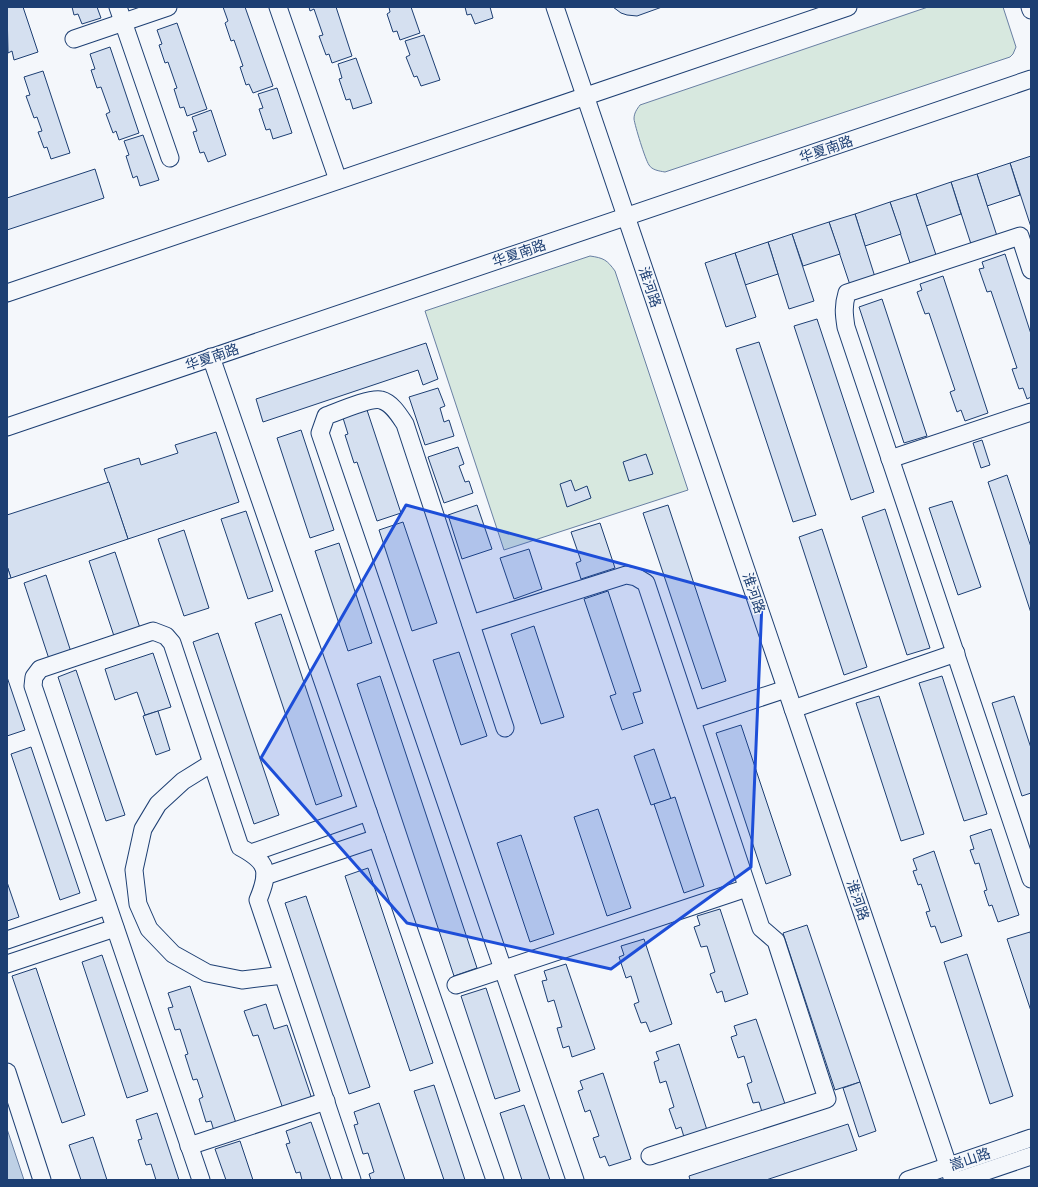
<svg xmlns="http://www.w3.org/2000/svg" width="1038" height="1187" viewBox="0 0 1038 1187" font-family="'Asap Condensed','Noto Sans SC',sans-serif">
  <rect width="100%" height="100%" fill="#f4f7fb"/>
  <g fill="#d7e8df" stroke="#687fa3">
    <path d="M928,7H1003L1016,47L1013,54L1010,57L665,172C659,171 652,170 649,165C645,159 635,126 634,119C634,113 637,109 640,105Z"/>
    <path d="M590,256C604,258 607,260 615,271L688,490L504,550L425,311Z"/>
  </g>
  <path fill="#bed0e5" stroke="#687fa3" d="M7,1129L24,1180H7Z"/>
  <g fill="#d5e0f0" stroke="#1d3f73">
    <path d="M7,7H23L38,52L14,60L12,51L8,53Z"/>
    <path d="M72,7H97L101,18L82,24L78,14L74,15Z"/>
    <path d="M223,7H245L273,86L253,93L249,84L246,85L240,67L243,66L234,40L231,41L225,23L228,21Z"/>
    <path d="M309,7H336L352,56L332,63L329,54L326,55L319,36L323,35L314,9L310,11Z"/>
    <path d="M389,7H411L420,33L400,40L397,31L393,32L387,14L390,12Z"/>
    <path d="M465,7H490L493,18L475,24L471,14L467,15Z"/>
    <path d="M613,7H662L637,16L627,15L621,13Z"/>
    <path d="M177,23L207,109L187,116L184,107L180,108L174,89L177,88L168,62L165,63L159,45L162,44L157,30Z"/>
    <path d="M424,35L440,80L421,86L417,76L414,77L406,57L410,55L405,41Z"/>
    <path d="M110,47L139,133L119,140L116,131L113,133L106,114L110,112L101,87L97,88L91,70L95,69L90,54Z"/>
    <path d="M356,58L372,103L353,109L350,99L346,100L339,79L342,78L338,64Z"/>
    <path d="M43,71L70,153L51,159L47,147L44,148L38,132L42,131L37,117L34,118L26,96L30,95L24,77Z"/>
    <path d="M277,88L292,133L273,139L270,129L266,130L259,109L263,108L258,94Z"/>
    <path d="M211,110L226,155L208,162L204,152L200,153L193,132L197,131L192,117Z"/>
    <path d="M143,135L159,180L140,186L137,176L133,178L126,156L129,155L124,141Z"/>
    <path d="M1031,156V227L1010,163Z"/>
    <path d="M1010,163L1020,195L987,206L977,174Z"/>
    <path d="M95,169L104,198L7,230V198Z"/>
    <path d="M977,174L997,236L971,244L951,182Z"/>
    <path d="M951,182L961,214L926,226L916,194Z"/>
    <path d="M916,194L936,255L910,263L890,202Z"/>
    <path d="M890,202L901,234L865,246L855,214Z"/>
    <path d="M855,214L875,277L850,285L829,222Z"/>
    <path d="M829,222L840,254L803,266L792,234Z"/>
    <path d="M792,234L814,301L789,309L768,242Z"/>
    <path d="M768,242L778,274L745,285L735,253Z"/>
    <path d="M735,253L756,317L726,327L705,263Z"/>
    <path d="M1005,254L1031,334V397L1027,399L1023,388L1019,389L1012,369L1017,368L991,291L987,292L979,269L984,268L982,262Z"/>
    <path d="M943,276L988,413L965,421L961,410L957,412L950,392L955,390L929,313L925,314L917,292L922,290L920,284Z"/>
    <path d="M882,299L927,436L904,443L859,307Z"/>
    <path d="M817,319L874,492L851,500L794,326Z"/>
    <path d="M759,342L816,515L793,522L736,349Z"/>
    <path d="M426,343L438,379L423,385L418,370L263,422L256,399Z"/>
    <path d="M438,388L445,406L440,408L444,422L449,420L454,436L425,445L409,397Z"/>
    <path d="M367,410L401,513L377,521L357,462L354,463L345,435L348,434L343,418Z"/>
    <path d="M301,430L334,530L310,538L277,438Z"/>
    <path d="M216,432L239,502L128,539L104,469L139,458L141,465L178,453L175,445Z"/>
    <path d="M982,440L990,465L981,468L973,443Z"/>
    <path d="M458,447L464,464L459,466L465,482L469,481L473,493L444,503L428,457Z"/>
    <path d="M646,454L653,474L629,481L623,462Z"/>
    <path d="M1007,475L1031,547V613L988,482Z"/>
    <path d="M571,480L575,491L587,486L591,498L567,507L560,484Z"/>
    <path d="M109,482L128,539L11,578L7,566V515Z"/>
    <path d="M952,501L981,587L958,595L929,508Z"/>
    <path d="M477,505L492,549L462,559L448,515Z"/>
    <path d="M668,505L726,681L702,689L643,513Z"/>
    <path d="M885,509L930,648L907,655L862,517Z"/>
    <path d="M246,511L273,591L248,599L221,519Z"/>
    <path d="M403,522L437,623L412,631L379,530Z"/>
    <path d="M600,523L615,568L581,579L576,563L581,561L571,532Z"/>
    <path d="M822,529L867,667L844,675L799,537Z"/>
    <path d="M184,530L209,608L184,616L158,539Z"/>
    <path d="M339,543L372,643L348,651L315,551Z"/>
    <path d="M529,549L542,589L514,599L500,558Z"/>
    <path d="M115,552L140,628L114,636L89,561Z"/>
    <path d="M7,566L11,578L7,579Z"/>
    <path d="M46,575L71,652L49,659L24,583Z"/>
    <path d="M608,591L641,691L633,693L643,723L622,730L610,696L616,694L584,599Z"/>
    <path d="M281,614L342,796L316,805L255,623Z"/>
    <path d="M534,626L564,717L541,724L511,634Z"/>
    <path d="M218,633L279,815L254,824L193,642Z"/>
    <path d="M459,652L487,736L461,745L433,660Z"/>
    <path d="M153,653L171,707L145,715L137,692L115,700L105,669Z"/>
    <path d="M76,670L125,815L106,821L58,677Z"/>
    <path d="M380,676L477,968L454,976L357,684Z"/>
    <path d="M942,676L987,814L964,821L919,683Z"/>
    <path d="M7,677L25,730L7,736Z"/>
    <path d="M879,696L924,834L901,841L856,703Z"/>
    <path d="M1014,696L1031,748V793L1022,796L992,703Z"/>
    <path d="M158,711L170,750L156,755L143,716Z"/>
    <path d="M741,725L791,875L766,884L716,733Z"/>
    <path d="M31,747L80,893L60,900L11,754Z"/>
    <path d="M654,749L671,799L651,805L634,756Z"/>
    <path d="M675,797L704,886L684,893L654,804Z"/>
    <path d="M598,809L631,908L607,916L574,817Z"/>
    <path d="M991,829L1019,915L998,922L992,905L989,906L984,891L987,890L979,863L975,864L970,850L974,849L970,836Z"/>
    <path d="M521,835L554,934L530,942L497,843Z"/>
    <path d="M934,851L962,936L941,943L935,926L931,927L926,912L930,911L921,884L918,885L913,871L917,870L913,859Z"/>
    <path d="M368,868L433,1063L410,1071L345,876Z"/>
    <path d="M7,882L19,917L7,921Z"/>
    <path d="M306,896L370,1087L349,1094L285,903Z"/>
    <path d="M720,909L748,994L725,1002L722,991L717,993L710,974L715,972L707,946L701,947L694,927L700,925L697,916Z"/>
    <path d="M807,925L860,1082L835,1090L783,933Z"/>
    <path d="M1030,932L1031,936V1011L1007,939Z"/>
    <path d="M644,939L672,1024L650,1032L646,1022L641,1023L634,1004L639,1002L631,976L626,978L619,957L624,955L621,946Z"/>
    <path d="M967,954L1013,1096L990,1104L944,962Z"/>
    <path d="M102,955L148,1091L127,1098L82,962Z"/>
    <path d="M566,964L595,1049L572,1057L569,1046L563,1048L557,1028L562,1027L554,1000L548,1002L542,981L547,980L544,971Z"/>
    <path d="M36,968L85,1115L62,1123L12,976Z"/>
    <path d="M190,986L236,1123L214,1131L211,1121L206,1122L199,1099L203,1097L197,1079L193,1080L185,1055L188,1054L180,1029L175,1030L168,1008L173,1007L168,993Z"/>
    <path d="M486,988L520,1091L495,1099L461,996Z"/>
    <path d="M266,1004L274,1029L287,1025L312,1099L283,1109L258,1035L253,1036L244,1011Z"/>
    <path d="M756,1019L785,1104L762,1112L759,1102L753,1103L747,1084L752,1082L744,1056L738,1058L731,1037L737,1035L734,1026Z"/>
    <path d="M679,1044L707,1130L684,1137L681,1127L676,1129L669,1109L674,1107L666,1081L660,1083L654,1062L659,1060L656,1052Z"/>
    <path d="M603,1073L631,1159L609,1166L605,1156L600,1158L593,1138L599,1136L590,1110L585,1112L578,1091L583,1089L580,1081Z"/>
    <path d="M860,1082L876,1131L859,1137L843,1088Z"/>
    <path d="M434,1085L465,1180H444L414,1091Z"/>
    <path d="M379,1103L405,1180H371L369,1174L374,1172L368,1153L363,1154L354,1125L358,1124L354,1112Z"/>
    <path d="M524,1105L550,1180H522L500,1113Z"/>
    <path d="M157,1113L179,1180H156L151,1164L146,1165L138,1140L142,1139L136,1120Z"/>
    <path d="M311,1122L331,1180H302L300,1172L296,1173L286,1144L290,1143L286,1131Z"/>
    <path d="M848,1124L857,1150L766,1180H690L689,1176Z"/>
    <path d="M93,1137L107,1180H81L69,1145Z"/>
    <path d="M240,1141L253,1180H226L215,1149Z"/>
  </g>
  <g fill="none" stroke-linecap="round" stroke-linejoin="round">
    <defs>
      <g id="minor">
        <path d="M118,7L170,158"/>
        <path d="M278,7L338,180"/>
        <path d="M555,7L953,1180"/>
        <path d="M1030,7L1031,10"/>
        <path d="M74,39L168,7"/>
        <path d="M1031,270L1020,236L847,293C843,306 844,314 846,327L1031,879"/>
        <path d="M7,293L848,7"/>
        <path d="M211,357L495,1180"/>
        <path d="M7,427L1031,79"/>
        <path d="M890,459L1031,412"/>
        <path d="M471,624L626,575L636,577L646,583L761,928L776,941L827,1099L650,1156"/>
        <path d="M793,709L956,653"/>
        <path d="M692,720L786,689"/>
        <path d="M505,728L405,424C399,415 392,403 381,400C371,397 337,412 326,416L320,433L575,1180"/>
        <path d="M212,763L183,781L158,804L143,829L134,870L138,904L149,929L173,954L207,973L242,980L283,975"/>
        <path d="M251,853L368,812"/>
        <path d="M265,876L377,838"/>
        <path d="M7,940L107,906"/>
        <path d="M7,964L115,928"/>
        <path d="M456,985L747,888"/>
        <path d="M7,1072L42,1180"/>
        <path d="M189,1146L326,1101"/>
        <path d="M201,1180L33,686L34,677L40,669L153,631L166,636L172,643L240,847C268,862 270,871 258,900L352,1180"/>
        <path d="M908,1180L1031,1138"/>
        <path d="M960,1180L1031,1156"/>
      </g>
    </defs>
    <use href="#minor" stroke="#1d3f73" stroke-width="19"/>
    <use href="#minor" stroke="#f4f7fb" stroke-width="17"/>
  </g>
  <path fill="#1d4ed8" fill-opacity="0.2" stroke="#1d4ed8" stroke-width="3" stroke-linejoin="round" d="M406,505L762,602L751,867L611,969L407,923L261,758Z"/>
  <g text-anchor="middle" stroke-width="3" stroke-linejoin="round" paint-order="stroke">
    <g font-size="14" fill="#1d3f73" stroke="#f4f7fb">
      <text transform="translate(826 149) rotate(-19)" y="5">华夏南路</text>
      <text transform="translate(519 253) rotate(-19)" y="5">华夏南路</text>
      <text transform="translate(650 287) rotate(71)" y="5">淮河路</text>
      <text transform="translate(212 357) rotate(-19)" y="5">华夏南路</text>
      <text transform="translate(754 593) rotate(71)" y="5">淮河路</text>
      <text transform="translate(858 900) rotate(71)" y="5">淮河路</text>
      <text transform="translate(970 1159) rotate(-19)" y="5">嵩山路</text>
    </g>
  </g>
  <rect width="1038" height="1187" fill="none" stroke="#1d3f73" stroke-width="16"/>
</svg>
